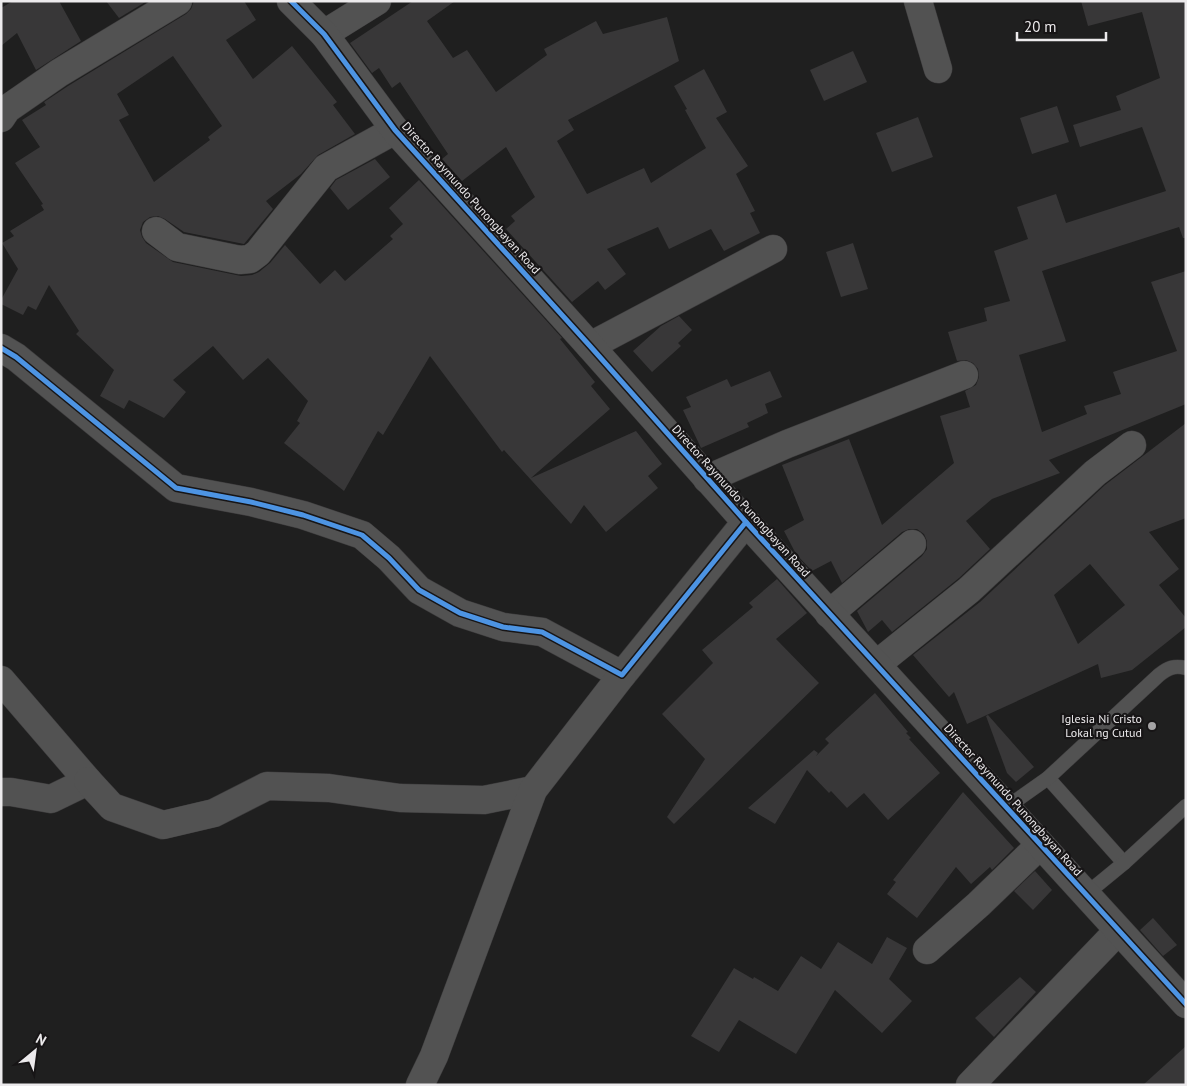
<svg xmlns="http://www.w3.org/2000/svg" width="1187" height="1086" viewBox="0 0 1187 1086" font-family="'PT Sans',sans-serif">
  <rect width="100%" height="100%" fill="#1f1f1f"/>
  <g fill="#383738" fill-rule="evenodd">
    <path d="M13,1H59L81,41L36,70L17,33L1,46V8Z"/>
    <path d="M106,1H147L119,18Z"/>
    <path d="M194,1H244L256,20L226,40L253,79L292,46L337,102L333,105L355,134L318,155L301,174L266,201L273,209L244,244L184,232L165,219L158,216L150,217L143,222L140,230L142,237L146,243L173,262L241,276L252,275L259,272L270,263L285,245L320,284L335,270L345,281L393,239L390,236L403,224L389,208L419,180L562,338L560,339L595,382L591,386L610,409L531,478L636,431L662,464L648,476L658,488L606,532L584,505L571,524L504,450L502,452L430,356L383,435L378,431L344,491L284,443L300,423L297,421L308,401L268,358L243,380L213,346L173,380L186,392L164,418L129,400L124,409L100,396L114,370L76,334L79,331L49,285L36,310L28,306L23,315L1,304V300L18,269L2,243L14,236L10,231L44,210L41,205L43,204L15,163L40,147L22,120L46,105L44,102L68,86L186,14L191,9ZM173,56L222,126L208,137L210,140L154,182L119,120L129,115L117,94Z"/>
    <path d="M413,1H455L427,21L453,58L467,50L496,92L547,55L544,49L596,21L603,34L667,17L679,61L568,120L574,130L557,141L587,194L644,168L651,183L706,148L685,110L687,109L674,86L704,69L727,112L716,118L748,166L736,174L755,211L750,213L760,233L724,251L711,229L669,249L658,227L607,249L626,274L605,290L598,281L572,302L506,229L515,221L511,216L535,197L506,147L462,181L442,159L448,154L400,82L392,88L379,68L372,73L350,43Z"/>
    <path d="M1081,1H1186V238H1183L1179,227L1042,271L1066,341L1019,355L1042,432L1087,414L1084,406L1121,394L1113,372L1177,351L1151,282L1186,271V404L1049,460L1060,473L992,499L966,521L990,549L959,578L892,632L882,620L868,632L857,611L922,556L927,549V541L924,534L917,529H909L902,532L842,583L831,561L812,571L796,554L784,531L804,520L782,465L849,439L882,525L954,463L940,416L970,407L965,391L976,385L979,377L978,369L973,363L966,360L957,361L948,332L987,321L984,308L1010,301L994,251L1028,239L1017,207L1056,194L1066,223L1166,191L1142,127L1080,147L1073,125L1121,110L1116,96L1160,78L1142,12L1088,26Z"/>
    <path d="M853,51L867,82L824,101L810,70Z"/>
    <path d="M1057,106L1069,142L1032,154L1020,118Z"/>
    <path d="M918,117L933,157L892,172L876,133Z"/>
    <path d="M375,159L390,177L348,210L330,188L336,180Z"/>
    <path d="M853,243L868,289L841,297L826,252Z"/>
    <path d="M679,316L692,330L678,343L681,346L652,372L633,351L661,326Z"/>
    <path d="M770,371L782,397L765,404L768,413L747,423L749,427L701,448L683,410L691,407L686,397L727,379L731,387Z"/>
    <path d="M1186,423V518L1149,532L1179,569L1159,585L1186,618V627L1132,670L1101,678L1098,664L967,724L954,692L949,697L913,655L980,602L1105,485ZM1090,564L1125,605L1078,644L1054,595Z"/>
    <path d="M777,579L807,613L776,639L819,683L674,824L667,817L705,759L662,714L713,663L702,650L753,607L749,603Z"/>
    <path d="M875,693L908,732L906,733L911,738L909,739L940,773L888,820L864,793L847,808L831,791L829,793L807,770L775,824L748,808L814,750L818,753L816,756L829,743L825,739Z"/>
    <path d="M988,715L1034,767L1016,782L1007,773L986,716Z"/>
    <path d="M963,792L1014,848L992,870L990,867L971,884L956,867L917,918L887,894L896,882L893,880Z"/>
    <path d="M1035,871L1052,890L1033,910L1014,891Z"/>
    <path d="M1153,918L1177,945L1163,956L1140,930Z"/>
    <path d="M887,937L907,948L889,979L912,1001L882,1033L835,990L796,1054L739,1020L719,1052L691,1036L734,968L753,979L754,977L778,991L801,956L821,969L838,942L872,964Z"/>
    <path d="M1020,977L1036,992L994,1037L975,1018Z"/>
    <path d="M1186,1046V1085H1143Z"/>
  </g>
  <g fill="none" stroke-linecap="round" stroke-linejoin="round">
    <defs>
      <g id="service">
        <path d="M1048,778L1124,863"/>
        <path d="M1007,807L1048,778L1159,675C1168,668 1174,665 1186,668"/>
        <path d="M1085,895L1124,863L1186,806"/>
      </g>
      <g id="minor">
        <path d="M918,1L938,69"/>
        <path d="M324,34L377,1"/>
        <path d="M1,118L7,109L59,73L178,1"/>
        <path d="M156,231L177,247L240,260L250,259L258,253L326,168L395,130"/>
        <path d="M590,346L773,249"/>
        <path d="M1,348L16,357L176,488L251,502L303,515L362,535L389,558L419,590L460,613L503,627L542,632L622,675L746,522"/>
        <path d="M707,479L787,444L964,375"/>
        <path d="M829,614L912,544"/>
        <path d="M877,664L969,590L1095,473L1132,445"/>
        <path d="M1,680L88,781L51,799L11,792H1"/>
        <path d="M88,781L112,807L163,825L214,813L267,786L329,788L400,798L484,800L533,790"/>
        <path d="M927,950L979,904L1039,846"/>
        <path d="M420,1085L434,1056L533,790L622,675"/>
        <path d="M970,1085L1118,931"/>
      </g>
      <path id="tertiary" d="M291,1L324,34L395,130L590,346L746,522L1186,1004"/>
    </defs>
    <use href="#service" stroke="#3c3b3c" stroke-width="15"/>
    <use href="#minor" stroke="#3c3b3c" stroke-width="29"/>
    <use href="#tertiary" stroke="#3c3b3c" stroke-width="29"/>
    <use href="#service" stroke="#525252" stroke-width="14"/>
    <use href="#minor" stroke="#525252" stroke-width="28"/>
    <use href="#tertiary" stroke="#525252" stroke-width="28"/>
    <defs>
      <g id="cycleway">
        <path d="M291,1L324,34L395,130L590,346L746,522L1186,1004"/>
        <path d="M1,348L16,357L176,488L251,502L303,515L362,535L389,558L419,590L460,613L503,627L542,632L622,675L746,522"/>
      </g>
    </defs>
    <use href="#cycleway" stroke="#171516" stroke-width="8"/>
    <use href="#cycleway" stroke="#4d94e3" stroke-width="5"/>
  </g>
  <circle fill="#a4a3a4" stroke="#171516" stroke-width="2" cx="1152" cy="726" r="5"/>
  <g text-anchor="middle" stroke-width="4.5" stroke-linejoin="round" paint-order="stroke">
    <g font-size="12" fill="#eceaec" stroke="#171516">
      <text transform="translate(471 198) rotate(48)" y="4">Director Raymundo Punongbayan Road</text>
      <text transform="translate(741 501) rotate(48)" y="4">Director Raymundo Punongbayan Road</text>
      <text transform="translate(1013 800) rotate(48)" y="4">Director Raymundo Punongbayan Road</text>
    </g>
    <g font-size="12" fill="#eceaec" stroke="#171516" text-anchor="end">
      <text x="1142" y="723">Iglesia Ni Cristo<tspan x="1142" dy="14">Lokal ng Cutud</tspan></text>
    </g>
  </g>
  <rect width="1187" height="1086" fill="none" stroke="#eceaec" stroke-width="5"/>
  <g transform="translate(35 1051) rotate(29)" stroke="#171516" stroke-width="4" paint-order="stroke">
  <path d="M0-4L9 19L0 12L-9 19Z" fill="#eceaec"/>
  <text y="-8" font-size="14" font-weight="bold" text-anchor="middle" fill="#eceaec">N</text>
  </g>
  <path d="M1017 32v8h89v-8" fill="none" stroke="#eceaec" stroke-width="2.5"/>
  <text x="1024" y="32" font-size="15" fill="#eceaec" stroke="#171516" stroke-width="4" paint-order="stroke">20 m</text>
</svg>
